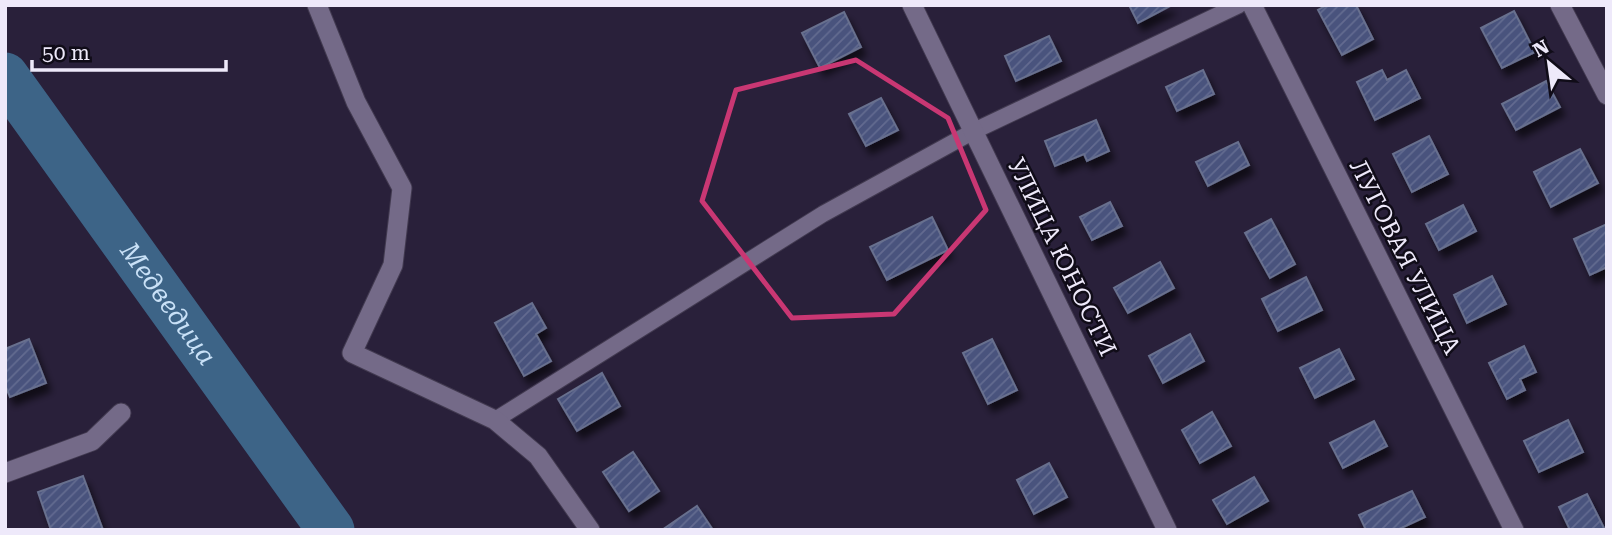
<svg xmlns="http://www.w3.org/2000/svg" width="1612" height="535" viewBox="0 0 1612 535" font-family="'Roboto Serif',serif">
  <defs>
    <pattern id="building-hatch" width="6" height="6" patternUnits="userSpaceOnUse" patternTransform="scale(1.75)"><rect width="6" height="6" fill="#48527d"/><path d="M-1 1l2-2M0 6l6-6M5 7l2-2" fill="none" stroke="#636b90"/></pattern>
    <filter id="shadow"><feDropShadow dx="4.5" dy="8" stdDeviation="3.5" flood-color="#0009"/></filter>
  </defs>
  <rect width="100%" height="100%" fill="#29203a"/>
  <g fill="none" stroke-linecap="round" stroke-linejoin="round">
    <path stroke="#3d6487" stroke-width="47" id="s1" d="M5,76L331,530"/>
  </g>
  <g fill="url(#building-hatch)" stroke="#68708e" stroke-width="2" filter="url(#shadow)">
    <path d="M1129,5H1172L1138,23Z"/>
    <path d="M1327,5H1356L1373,39L1342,55L1318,10Z"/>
    <path d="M1514,11L1535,52L1502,68L1481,28Z"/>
    <path d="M844,12L861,47L820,68L802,33Z"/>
    <path d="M1049,36L1061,61L1016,81L1005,56Z"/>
    <path d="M1203,70L1214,94L1177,111L1166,87Z"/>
    <path d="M1382,70L1387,80L1406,70L1420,98L1375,120L1357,82Z"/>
    <path d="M1546,81L1560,107L1516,130L1502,104Z"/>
    <path d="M881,98L898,130L866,146L849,114Z"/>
    <path d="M1096,120L1109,151L1087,161L1084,154L1055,166L1045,141Z"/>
    <path d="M1429,136L1448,174L1412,192L1393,154Z"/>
    <path d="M1238,142L1249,165L1208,186L1196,162Z"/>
    <path d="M1580,149L1598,183L1551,207L1534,172Z"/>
    <path d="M1110,202L1122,226L1092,240L1080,217Z"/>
    <path d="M1463,205L1476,231L1439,250L1426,224Z"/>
    <path d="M932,217L948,250L887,280L870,247Z"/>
    <path d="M1271,219L1295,264L1270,278L1245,233Z"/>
    <path d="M1607,224V267L1590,275L1574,239Z"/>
    <path d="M1160,262L1174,288L1128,313L1114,288Z"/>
    <path d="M1492,276L1506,304L1467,323L1454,295Z"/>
    <path d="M1306,277L1322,310L1278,331L1262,299Z"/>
    <path d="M532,303L546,328L536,334L551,361L524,376L495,323Z"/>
    <path d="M1190,334L1204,361L1163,383L1149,356Z"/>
    <path d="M29,339L46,383L10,397L5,385V349Z"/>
    <path d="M992,339L1017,390L988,404L963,353Z"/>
    <path d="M1524,346L1536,372L1520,379L1525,390L1507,399L1489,363Z"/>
    <path d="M1339,349L1354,379L1315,398L1300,368Z"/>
    <path d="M602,373L620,406L577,431L558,399Z"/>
    <path d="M1212,412L1231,446L1200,463L1182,430Z"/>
    <path d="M1568,420L1583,452L1539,472L1524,441Z"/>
    <path d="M1374,421L1387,446L1343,468L1330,443Z"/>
    <path d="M633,452L659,491L629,511L603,472Z"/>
    <path d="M1049,463L1067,497L1034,514L1017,480Z"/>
    <path d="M83,476L103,530H51L38,492Z"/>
    <path d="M1254,477L1268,501L1227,524L1213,500Z"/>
    <path d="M1412,491L1425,517L1397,530H1366L1359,515Z"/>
    <path d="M1587,494L1605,530H1570L1559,507Z"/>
    <path d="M697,506L713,530H662Z"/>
  </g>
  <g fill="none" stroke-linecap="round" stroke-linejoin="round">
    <defs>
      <path id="service" d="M495,420L823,214L974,131L1239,5"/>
      <g id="minor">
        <path d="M317,5L356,102L402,188L393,265L352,353L495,420L538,456L590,530"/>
        <path d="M912,5L1167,530"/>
        <path d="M1252,5L1514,530"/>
        <path d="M1560,5L1607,95"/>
        <path d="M5,473L92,441L121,413"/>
      </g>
    </defs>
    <use href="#service" stroke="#423a50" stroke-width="18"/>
    <use href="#minor" stroke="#423a50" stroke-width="21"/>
    <use href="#service" stroke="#746a88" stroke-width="16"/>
    <use href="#minor" stroke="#746a88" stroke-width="19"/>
  </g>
  <path fill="none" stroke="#c93773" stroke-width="5" stroke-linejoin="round" d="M856,60L948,118L986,210L894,314L792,318L702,201L736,90Z"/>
  <g text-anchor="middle" stroke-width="5" stroke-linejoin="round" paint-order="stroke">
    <g font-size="24" fill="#eee9fa" stroke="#100c18">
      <text transform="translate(1062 257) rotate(64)" y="8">УЛИЦА ЮНОСТИ</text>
      <text transform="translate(1405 257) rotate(63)" y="8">ЛУГОВАЯ УЛИЦА</text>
    </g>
    <g font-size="26" font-style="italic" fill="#c9e1f7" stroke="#100c18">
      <text dy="9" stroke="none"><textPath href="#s1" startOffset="280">Медведица</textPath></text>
    </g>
  </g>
  <rect width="1612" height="535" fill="none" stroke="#eee9fa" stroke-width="14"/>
  <g transform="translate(1549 63) rotate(331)" stroke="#100c18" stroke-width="5" paint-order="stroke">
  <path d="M0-5L12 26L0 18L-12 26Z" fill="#eee9fa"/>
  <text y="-10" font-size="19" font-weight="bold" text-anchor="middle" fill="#eee9fa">N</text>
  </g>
  <path d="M32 60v10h194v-10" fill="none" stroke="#eee9fa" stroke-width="3.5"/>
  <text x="42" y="60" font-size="21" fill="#eee9fa" stroke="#100c18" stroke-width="5" paint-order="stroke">50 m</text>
</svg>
